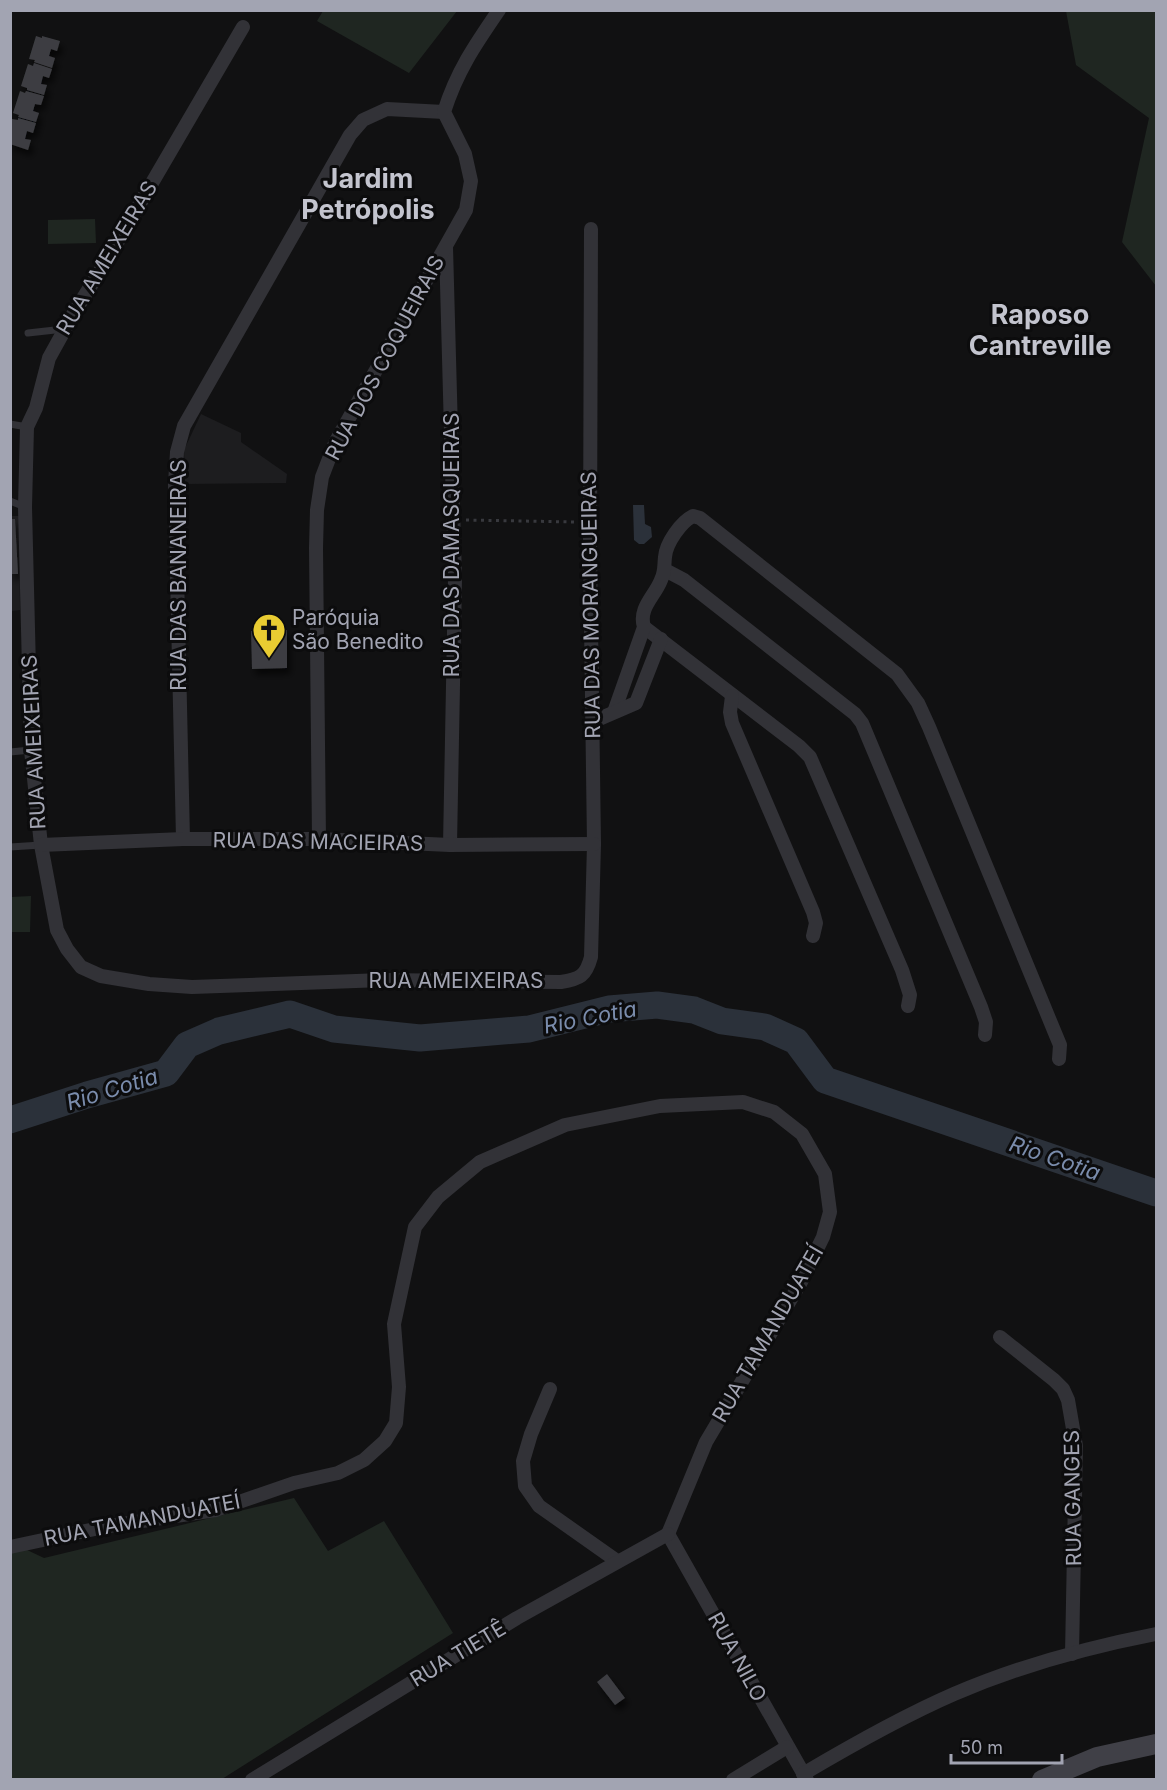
<svg xmlns="http://www.w3.org/2000/svg" width="1167" height="1790" viewBox="0 0 1167 1790" font-family="Inter,sans-serif">
  <defs>
    <filter id="shadow"><feDropShadow dx="3.5" dy="6" stdDeviation="3" flood-color="#0009"/></filter>
  </defs>
  <rect width="100%" height="100%" fill="#111112"/>
  <g fill="#1d1d1f">
    <path d="M201,414L241,433V442L287,474L286,483L185,484L184,450Z"/>
    <path d="M11,516H19L20,610L11,611Z"/>
  </g>
  <g fill="#1f2621">
    <path d="M323,11V10L457,11L409,73L317,21Z"/>
    <path d="M1066,11H1156V286L1122,242L1149,118L1076,65Z"/>
    <path d="M95,219L96,243L48,244V220Z"/>
    <path d="M31,896L30,932H12L11,897Z"/>
    <path d="M294,1498L328,1551L384,1521L453,1633L222,1779H11L10,1542L44,1558Z"/>
  </g>
  <path fill="#2b313a" d="M633,505H644L645,524L651,527L652,537L644,544H639L634,540Z"/>
  <g fill="none" stroke-linecap="round" stroke-linejoin="round">
    <path stroke="#2b313a" stroke-width="27" d="M10,1120L87,1095L166,1073L187,1045L219,1031L290,1014L334,1029L420,1038L529,1029L609,1009L657,1005L694,1010L722,1021L765,1027L796,1041L825,1080L1156,1193"/>
  </g>
  <g fill="#3d3e42" filter="url(#shadow)">
    <path d="M36,36L42,38V36L60,41L57,51L51,49L49,56L55,58L52,68L34,62L35,60L29,59Z"/>
    <path d="M34,63L52,69L49,78L43,76L41,84L47,85L44,95L27,90V88L21,86L28,64L33,66Z"/>
    <path d="M20,91L25,93L26,91L44,96L41,105L35,104L33,111L39,113L36,122L18,117L19,115L13,113Z"/>
    <path d="M18,118L36,123L33,133L27,131L25,139L31,140L28,150L10,144V123L12,119L18,120Z"/>
    <path d="M10,519H15L18,574H10Z"/>
    <path d="M287,630V668L252,669L251,631Z"/>
    <path d="M607,1674L625,1698L615,1705L597,1682Z"/>
  </g>
  <g fill="none" stroke-linecap="round" stroke-linejoin="round">
    <path stroke="#38393e" stroke-width="3" stroke-dasharray="3 4.5" stroke-linecap="butt" d="M466,520L576,522"/>
    <g stroke="#323237" stroke-width="7">
      <path d="M28,333L64,329"/>
      <path d="M10,424L27,427"/>
      <path d="M10,501L25,507"/>
      <path d="M10,752L31,750"/>
      <path d="M10,847L41,845"/>
    </g>
    <g stroke="#323237" stroke-width="14">
      <path d="M243,27L107,260L75,311L49,358L36,408L27,427L25,507L31,750L41,845L57,930L67,949L81,967L101,976L149,984L192,987L383,980L561,982C580,979 586,976 591,957L594,844L590,551L591,229"/>
      <path d="M446,247L455,579L450,845"/>
      <path d="M665,570L684,580L855,714L862,723L981,1007L986,1022L985,1035"/>
      <path d="M644,627L799,746L810,757L902,970L910,995L908,1006"/>
      <path d="M732,696L730,712L732,723L813,912L816,923L813,936"/>
      <path d="M614,712L644,627C638,608 655,596 661,580C665,572 664,566 665,557C666,543 681,522 693,516L700,518L897,674L918,703L929,727L1055,1033L1060,1045L1059,1059"/>
      <path d="M592,722L636,703L661,639"/>
      <path d="M183,839L175,484L177,452L184,426L350,135L363,120L387,109L444,112"/>
      <path d="M319,839L316,548L317,510L322,477L335,443L466,210L471,181L465,154L444,112C457,71 475,45 499,10"/>
      <path d="M41,845L183,839H319L450,845L594,844"/>
      <path d="M1000,1337L1054,1380L1063,1389L1068,1400L1076,1446L1072,1654"/>
      <path d="M550,1389L531,1434L523,1461L525,1486L539,1506L617,1561"/>
      <path d="M668,1534L807,1780"/>
      <path d="M10,1547L109,1526L216,1510L294,1483L338,1473L364,1460L385,1441L396,1423L399,1387L394,1324L415,1227L438,1197L480,1162L565,1125L660,1106L743,1102L774,1112L802,1134L825,1174L830,1212L823,1237L801,1282L706,1442L668,1534"/>
      <path d="M803,1774C852,1745 901,1717 954,1694C1017,1667 1089,1647 1156,1634"/>
      <path d="M252,1780L517,1618L668,1534"/>
      <path d="M733,1780L787,1747"/>
    </g>
    <path stroke="#404047" stroke-width="20" d="M1042,1780L1097,1757L1156,1744"/>
  </g>
  <defs>
    <symbol id="church-pin" viewBox="-11 -11 22 30"><path d="M0 17L-7.5 6A9.5 9.5 0 1 1 7.5 6Z" fill="#e9cc32" stroke="#0c0c0d"/><path d="M-1.2-6h2.4v3.5h3.3v2.4h-3.3V6h-2.4V-.1h-3.3v-2.4h3.3Z" fill="#111"/></symbol>
  </defs>
  <g fill-rule="evenodd">
    <use href="#church-pin" x="250" y="611" width="38" height="52"/>
  </g>
  <g text-anchor="middle" stroke-width="6" stroke-linejoin="round" paint-order="stroke">
    <g font-size="21" fill="#a2a4b2" stroke="#0c0c0d">
      <text transform="translate(107 258) rotate(-59)" y="7">RUA AMEIXEIRAS</text>
      <text transform="translate(385 358) rotate(-62)" y="7">RUA DOS COQUEIRAIS</text>
      <text transform="translate(452 545) rotate(-90)" y="7">RUA DAS DAMASQUEIRAS</text>
      <text transform="translate(179 575) rotate(-90)" y="7">RUA DAS BANANEIRAS</text>
      <text transform="translate(591 605) rotate(-91)" y="7">RUA DAS MORANGUEIRAS</text>
      <text transform="translate(34 742) rotate(-93)" y="7">RUA AMEIXEIRAS</text>
      <text transform="translate(318 842) rotate(1)" y="7">RUA DAS MACIEIRAS</text>
      <text x="456" y="988">RUA AMEIXEIRAS</text>
      <text transform="translate(768 1334) rotate(-60)" y="7">RUA TAMANDUATEÍ</text>
      <text transform="translate(1073 1498) rotate(-91)" y="7">RUA GANGES</text>
      <text transform="translate(142 1520) rotate(-11)" y="7">RUA TAMANDUATEÍ</text>
      <text transform="translate(458 1654) rotate(-31)" y="7">RUA TIETÊ</text>
      <text transform="translate(737 1657) rotate(61)" y="7">RUA NILO</text>
    </g>
    <g font-size="21" fill="#a2a4b2" stroke="#0c0c0d" text-anchor="start">
      <text x="292" y="625">Paróquia<tspan x="292" dy="24">São Benedito</tspan></text>
    </g>
    <g font-size="22" font-style="italic" fill="#7a8cac" stroke="#0c0c0d">
      <text transform="translate(590 1017) rotate(-11)" y="8">Rio Cotia</text>
      <text transform="translate(112 1089) rotate(-17)" y="8">Rio Cotia</text>
      <text transform="translate(1055 1158) rotate(19)" y="8">Rio Cotia</text>
    </g>
    <g font-size="27" font-weight="bold" fill="#c3c4ce" stroke="#0c0c0d">
      <text x="368" y="188">Jardim<tspan x="368" dy="31">Petrópolis</tspan></text>
      <text x="1040" y="324">Raposo<tspan x="1040" dy="31">Cantreville</tspan></text>
    </g>
  </g>
  <rect width="1167" height="1790" fill="none" stroke="#a2a4b2" stroke-width="24"/>
  <path d="M951 1754v9h111v-9" fill="none" stroke="#a2a4b2" stroke-width="3"/>
  <text x="960" y="1754" font-size="18" fill="#a2a4b2" stroke="#0c0c0d" stroke-width="4.5" paint-order="stroke">50 m</text>
</svg>
